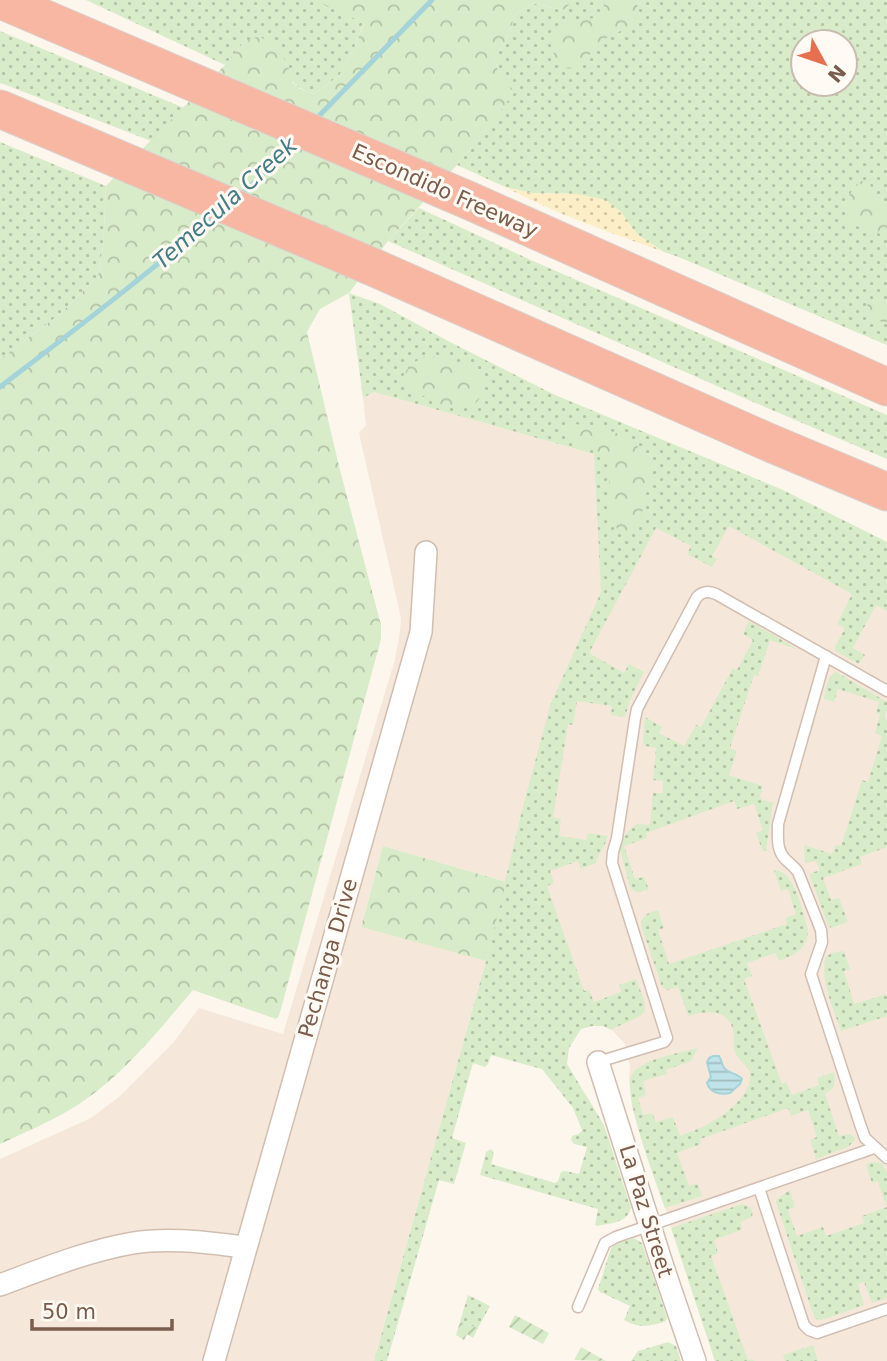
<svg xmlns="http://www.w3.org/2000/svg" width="887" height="1361" viewBox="0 0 887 1361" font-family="'DejaVu Sans',sans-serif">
  <defs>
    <pattern id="grass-dots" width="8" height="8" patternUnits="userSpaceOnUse" patternTransform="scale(1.75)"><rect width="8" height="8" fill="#d8ecc9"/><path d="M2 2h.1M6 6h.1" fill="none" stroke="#b4c2a5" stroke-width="1.8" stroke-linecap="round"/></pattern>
    <pattern id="forest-crowns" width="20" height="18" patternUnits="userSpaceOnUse" patternTransform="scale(1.75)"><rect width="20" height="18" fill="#d8ecc9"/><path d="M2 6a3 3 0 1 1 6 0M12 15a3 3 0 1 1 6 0" fill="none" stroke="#b4c2a5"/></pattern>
    <pattern id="sand-dots" width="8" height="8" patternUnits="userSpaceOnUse" patternTransform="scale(1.75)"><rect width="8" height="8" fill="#fcefc7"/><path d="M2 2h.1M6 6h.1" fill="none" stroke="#d1c5a4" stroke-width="1.8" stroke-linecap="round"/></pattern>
    <pattern id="garden-furrows" width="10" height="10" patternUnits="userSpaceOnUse" patternTransform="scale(1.75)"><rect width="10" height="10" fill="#d8ecc9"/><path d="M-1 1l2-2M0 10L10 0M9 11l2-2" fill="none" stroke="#b4c2a5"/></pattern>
    <pattern id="water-rules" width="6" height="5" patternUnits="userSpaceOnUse" patternTransform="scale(1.75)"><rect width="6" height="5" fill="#bfe3e8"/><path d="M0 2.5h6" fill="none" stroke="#a0bbbe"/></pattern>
  </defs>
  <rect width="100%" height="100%" fill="#fdf6ec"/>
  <path fill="#f5e8da" d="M374,392L594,454L662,488L887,607V1361H715L632,1107L629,1080L630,1067L625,1044L612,1030L603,1026H592L581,1029L521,813L506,882L383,846L361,926L486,961L374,1361H0V1159L91,1118L120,1096L173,1043L199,1008L283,1034L395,659L400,631L401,618L359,433L366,425L363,398Z"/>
  <g fill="url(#grass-dots)" fill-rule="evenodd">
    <path d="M86,0H365L364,22L355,46L339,76L313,94C295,87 290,83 287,63L243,43L225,65Z"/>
    <path d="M574,0H887V345L676,256L664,252L638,235L620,211L578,194L532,193L505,187L457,165L514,93L499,74L494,56L504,44L516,14L532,3L562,10ZM803,42H845V84H803Z"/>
    <path d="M0,31L184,108L151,141L6,85L0,83Z"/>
    <path d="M0,142L106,186L103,247L98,276L60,314L0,359Z"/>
    <path d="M419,208L533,261L887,415V459L751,401L388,241Z"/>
    <path d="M349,293L380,304L450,342L553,394L783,490L887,542V611L876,605L853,648L865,655L859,664L835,651V647L844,630L843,627L837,624L852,594L729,526L712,556L717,559L712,567L687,554L691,546L656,528L589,653L624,673L629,664L644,672L630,700L625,717L611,715L612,706L577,701L573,725L568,724L553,817L561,819L559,836L586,840L588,833L608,836C605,847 597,855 596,863L581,869L578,861L550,871L554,883L547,886L584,991L589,990L594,1002L621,992L619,985L636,979C639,988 645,999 645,1008C645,1019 620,1023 612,1030L603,1026H592L581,1029L569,1048L567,1064L604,1125L631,1208C627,1223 611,1223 597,1226L595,1225L598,1209L480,1175L486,1152L491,1149L494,1154L491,1164L555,1183L558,1181L561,1172L565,1171L579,1174L587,1147L574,1144L571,1140L572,1136L579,1134L582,1130L573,1108L542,1069L491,1055L488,1064L485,1067L473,1063L452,1138L466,1143L454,1184L439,1180L387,1361H374L486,961L522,810L551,703L601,592L594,454L374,392L363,398Z"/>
    <path d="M749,621L799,650L770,640L758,676L754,675L730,748L737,751L729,775L763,786L760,796L761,799L773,803L766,850L763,852L756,833L763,830L754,804L737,809L734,801L646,833L647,838L624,846L635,879L644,877L649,890L636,892L630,887L620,850C621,840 628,829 637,824L647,825L650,824L653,793H663V781L653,780L656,748L645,746L643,744L645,717L662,727L659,733L684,746L696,725L701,727L733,668L737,670L753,640L743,634Z"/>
    <path d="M836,672L887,702V710L884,718L887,720V847L860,857L862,864L823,878L831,900L839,898L848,922L831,928L828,925L809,874L820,870L816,861L805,863L804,845L832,854L836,845L841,846L862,780L868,782L882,736L875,733L880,714L876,713L879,702L838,689L834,702L824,699C826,690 827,676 836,672Z"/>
    <path d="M774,870C796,871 802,912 808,929C808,949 795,955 779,961L775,953L747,963L752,976L744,979L782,1084L786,1082L792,1095L819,1085L817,1078L834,1072C835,1085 836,1087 825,1094L839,1136C845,1135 849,1132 854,1137L855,1140L848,1147L816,1159L810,1140L817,1137L808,1110L791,1116L788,1108L700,1139L701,1144L677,1153L689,1186L697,1183L702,1196L665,1208C658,1186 619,1089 633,1073C645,1058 680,1053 698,1048L691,1061L666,1070L667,1074L643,1081L646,1095L638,1098L643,1115L652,1113L656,1122L673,1117L680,1136C689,1132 698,1130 706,1125C722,1117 753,1095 750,1074C748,1064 738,1061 735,1052C732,1045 735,1038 733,1030C728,1008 704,1011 688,1016L678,987L667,990L662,987L641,925C642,914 649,913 658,910L664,928L658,930L669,964L787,924L785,918L796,914L788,889L781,891Z"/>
    <path d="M844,951L850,969L844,971L854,1004L887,994V1016L841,1031C833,1007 821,984 825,958L831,953Z"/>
    <path d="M872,1162L881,1163L887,1172V1298L872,1303L864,1282L858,1284L864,1305C858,1307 822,1321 819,1320C814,1319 814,1315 812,1311L776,1202L778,1198L790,1190L795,1207L788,1210L797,1236L823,1227L826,1236L864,1223L862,1216L887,1207L878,1181L872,1183L866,1165Z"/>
    <path d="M742,1204C749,1206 754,1208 752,1217L740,1222L742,1230L714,1240L718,1253L711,1256L748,1360L753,1359L754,1361H715L671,1228Z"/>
    <path d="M634,1238L642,1243L667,1318L665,1322C647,1326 641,1329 624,1320L630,1306L600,1292L598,1289L611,1248L618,1243Z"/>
    <path d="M468,1295L490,1306L478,1328L460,1322Z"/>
    <path d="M668,1342L676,1346L681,1361H631L638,1351Z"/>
    <path d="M813,1345L818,1361H785L783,1355Z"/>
  </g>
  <g fill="url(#forest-crowns)">
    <path d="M313,0H574L563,10L532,3L516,14L504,44L494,56L499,74L515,92L457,165L388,241L349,293L320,309L307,332L340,470L381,625V639L279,1016L276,1019L193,990C160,1029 124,1074 82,1102C57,1119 28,1131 0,1144V359L60,314L98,276L103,247L106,186L225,65L243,43L256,37L266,39L276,47L287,63L293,83L300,89L313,94L339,76L355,46L364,23Z"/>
    <path d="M605,0H635L638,7L633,25C624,30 612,34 604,40C596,46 591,54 584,61C562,81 553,57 550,38C556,33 562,25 569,23C586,17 601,24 605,0Z"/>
    <path d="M861,181L869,182L879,205L887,208V236L850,224C839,205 848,195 861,181Z"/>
    <path d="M876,300L887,305V323L875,320L868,313L867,305Z"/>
    <path d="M425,356C450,358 464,360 481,379L482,396L474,405L457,408L440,404L413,391L402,378L410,365Z"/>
    <path d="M566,422L614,432L631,439L648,458L651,477L644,500L641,521L631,534L620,532L611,520L608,502L610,468L603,457L592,448L573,443L565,435Z"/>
    <path d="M383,846L506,882L486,961L361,927Z"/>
  </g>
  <path fill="url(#sand-dots)" d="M505,187L532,193L578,194L605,200L620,211L638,235L664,252C610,233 556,214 505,187Z"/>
  <g fill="url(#garden-furrows)">
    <path d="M515,1315L549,1333L543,1344L509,1327Z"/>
    <path d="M460,1322L478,1328L473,1338L467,1334L464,1340L456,1335Z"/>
    <path d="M581,1347L606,1361L574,1360Z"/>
  </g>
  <path fill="url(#water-rules)" stroke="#a5d3da" stroke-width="2" d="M713,1056H719C722,1060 721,1065 725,1069C730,1074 737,1073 742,1079L740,1084L730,1093C721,1095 710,1093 707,1083L711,1077L707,1062L709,1058Z"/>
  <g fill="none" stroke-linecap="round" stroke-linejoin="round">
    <g stroke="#a5d3da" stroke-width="5">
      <path d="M314,121L432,0"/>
      <path d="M240,195L257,180L295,140"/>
      <path d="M0,387C73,331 147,275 216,215"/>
    </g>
    <defs>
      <g id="lane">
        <path d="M826,656L778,824C778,837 776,849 785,859C790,864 794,866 798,872L821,930L822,942L811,974L860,1124L865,1138L887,1158"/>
        <path d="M598,1062L664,1042L667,1038L612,863L613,852L617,838L635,719L637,709L697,597C703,591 708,591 716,594L887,691"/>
        <path d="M759,1188L804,1325L809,1330L817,1333L887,1309"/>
        <path d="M578,1307L605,1243L616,1237L874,1148"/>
      </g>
      <g id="street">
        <path d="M598,1062L663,1267L695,1361"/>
        <path d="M0,1285C43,1269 87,1251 133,1243C170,1237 209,1243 245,1247"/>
        <path d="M214,1361L421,632L426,552"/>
      </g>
      <g id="highway">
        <path d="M1,0L470,201L887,387"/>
        <path d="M0,109L375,268L768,442L887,492"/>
      </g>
    </defs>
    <use href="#lane" stroke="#d1beb0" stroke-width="13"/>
    <use href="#street" stroke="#d1beb0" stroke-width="24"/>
    <use href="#highway" stroke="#dad1cd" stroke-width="39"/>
    <use href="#lane" stroke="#fff" stroke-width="10"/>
    <use href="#street" stroke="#fff" stroke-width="21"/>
    <use href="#highway" stroke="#f7b7a3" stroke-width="37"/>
  </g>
  <g text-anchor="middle" stroke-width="6" stroke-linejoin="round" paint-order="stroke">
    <g font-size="21" fill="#7a5c4d" stroke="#fffaf3">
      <text transform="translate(445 191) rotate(24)" y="7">Escondido Freeway</text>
      <text transform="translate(328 958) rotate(-74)" y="7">Pechanga Drive</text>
      <text transform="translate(646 1211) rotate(73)" y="7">La Paz Street</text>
    </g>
    <g font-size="23" font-style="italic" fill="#437c86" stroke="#fffaf3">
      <text transform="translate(225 203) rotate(-42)" y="8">Temecula Creek</text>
    </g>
  </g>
  <g transform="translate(824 63) rotate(130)"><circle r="33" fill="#fffaf3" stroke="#cabbb1" stroke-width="2"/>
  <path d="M0-5L12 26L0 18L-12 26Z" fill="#e76f51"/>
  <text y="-10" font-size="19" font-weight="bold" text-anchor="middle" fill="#7a5c4d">N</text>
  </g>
  <path d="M32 1319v10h140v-10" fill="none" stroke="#7a5c4d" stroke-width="3.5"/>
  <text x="42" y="1319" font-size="21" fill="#7a5c4d" stroke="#fffaf3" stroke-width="5" paint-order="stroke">50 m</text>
</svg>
